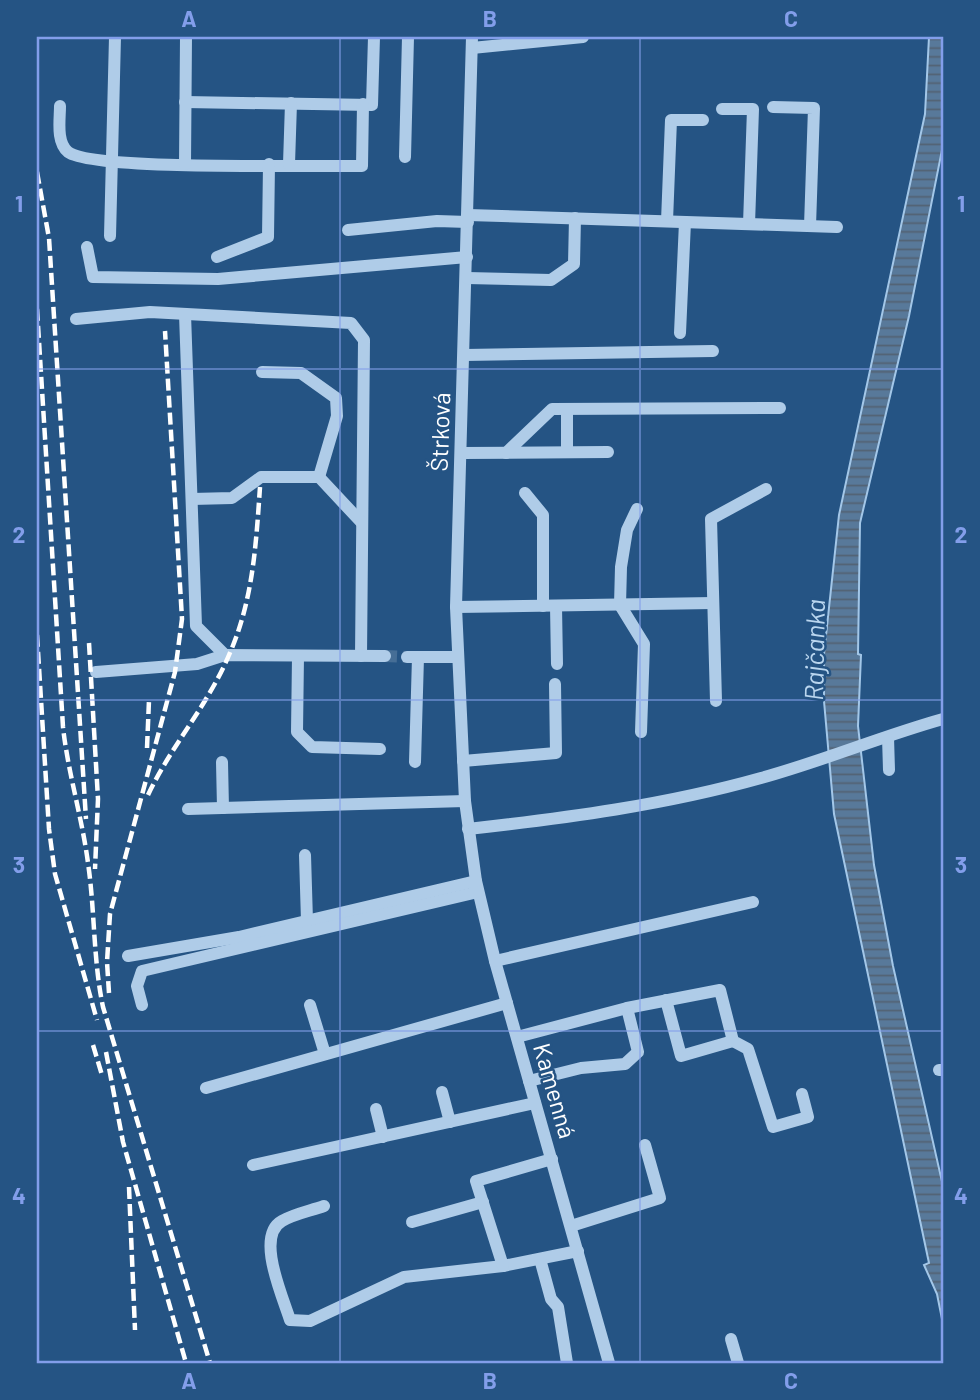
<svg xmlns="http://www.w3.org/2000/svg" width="980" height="1400" viewBox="0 0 980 1400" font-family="Barlow,sans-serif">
  <defs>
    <pattern id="water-rules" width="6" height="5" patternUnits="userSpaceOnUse" patternTransform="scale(1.75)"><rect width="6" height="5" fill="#58799a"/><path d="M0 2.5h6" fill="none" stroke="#526273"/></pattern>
  </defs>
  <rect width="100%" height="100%" fill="#255484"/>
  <path fill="url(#water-rules)" stroke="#a3c7e8" stroke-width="2" d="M929,37H943V145L909,316L860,523L858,654L861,655L858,726L874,865L893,966L943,1186V1324L937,1294L924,1265L929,1263L834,814L824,701V654L839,515L925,114Z"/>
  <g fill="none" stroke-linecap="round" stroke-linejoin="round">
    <path stroke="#466e96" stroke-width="12" stroke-dasharray="12 6" stroke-linecap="butt" d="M385,656L407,657"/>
    <g stroke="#afcce8" stroke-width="12">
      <path d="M472,37L456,607L465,801L476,881L495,961L609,1363"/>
      <path d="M472,48L583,37"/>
      <path d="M185,102L372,105L374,37"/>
      <path d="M60,106C60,120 56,142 68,152C93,171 316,165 362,166L363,104"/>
      <path d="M773,107L814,108L810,226"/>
      <path d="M722,109H753L749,224"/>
      <path d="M405,157L408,37"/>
      <path d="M185,164L186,37"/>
      <path d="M289,164L291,103"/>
      <path d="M468,215L837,227"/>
      <path d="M667,221L671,120H703"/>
      <path d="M348,230L437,221L468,222"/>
      <path d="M110,236L115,37"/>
      <path d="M87,247L93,277L218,279L467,257"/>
      <path d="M217,257L268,237L269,164"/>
      <path d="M467,278L551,280L574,264L575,218"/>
      <path d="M185,314L196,626L225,655"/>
      <path d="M76,319L150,312L351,323L364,340L361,656"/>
      <path d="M680,333L685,222"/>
      <path d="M465,355L713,351"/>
      <path d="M262,372L301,373L336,398L337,416L319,477"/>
      <path d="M567,452V409"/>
      <path d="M462,453L608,452"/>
      <path d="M506,453L552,409L780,408"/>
      <path d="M525,493L543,515V606"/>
      <path d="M192,499L232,498L261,477H319L362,523"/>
      <path d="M637,509L627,530L621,567L620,605L644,644L641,732"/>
      <path d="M556,606L557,664"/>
      <path d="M456,607L713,603"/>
      <path d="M298,656L297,732L312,747L380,749"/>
      <path d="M407,657H458"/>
      <path d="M96,672L197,664L225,655L385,656"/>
      <path d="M716,701L711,519L766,489"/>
      <path d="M888,737L889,770"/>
      <path d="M463,761L556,753L555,684"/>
      <path d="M222,762L223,808"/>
      <path d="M415,762L418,657"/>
      <path d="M188,809L465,801"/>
      <path d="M468,829C567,818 665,805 761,778C823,761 882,736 943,719"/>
      <path d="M305,855L307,921"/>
      <path d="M128,956L239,937L476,881"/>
      <path d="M495,961L753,902"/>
      <path d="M666,1000L681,1056L733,1041"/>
      <path d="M142,1005L137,986L142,971L478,892"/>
      <path d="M310,1005L325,1054"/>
      <path d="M517,1037L627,1008L720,990L733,1041L748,1049L773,1127L808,1117L802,1094"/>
      <path d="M939,1070H943"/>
      <path d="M529,1081L581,1068L625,1064L638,1052L627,1008"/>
      <path d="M206,1088L507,1003"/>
      <path d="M442,1092L450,1122"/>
      <path d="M376,1109L383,1137"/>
      <path d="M253,1165L535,1103"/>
      <path d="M324,1206C310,1211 294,1214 282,1221C255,1236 283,1297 290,1320L310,1321L404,1277L503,1266L578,1251"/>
      <path d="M412,1222L483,1202"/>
      <path d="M571,1226L660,1198L645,1145"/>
      <path d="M540,1259L551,1299L558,1307L567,1363"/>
      <path d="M503,1266L476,1181L552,1159"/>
      <path d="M731,1339L738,1363"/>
    </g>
    <g stroke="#fff" stroke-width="4.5" stroke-dasharray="12 5" stroke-linecap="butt">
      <path d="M37,172L49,238L86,819"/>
      <path d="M37,309L63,727C68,773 82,817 88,863C95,911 93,959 103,1007L210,1363"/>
      <path d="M37,635L49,829L55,874L97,1020"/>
      <path d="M89,643L98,799L95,869"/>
      <path d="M147,748L149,700"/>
      <path d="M148,795C171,746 208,705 229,655C253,601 256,545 260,487"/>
      <path d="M109,993L107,962L110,914L175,672L182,619L165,331"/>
      <path d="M93,1045L102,1075"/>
      <path d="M106,1052L123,1142L186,1363"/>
      <path d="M129,1187L135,1330"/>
    </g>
  </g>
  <path fill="none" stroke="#839eea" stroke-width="2" stroke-opacity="0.55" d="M340,37V1363M640,37V1363M37,369H943M37,700H943M37,1031H943"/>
  <g text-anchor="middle" stroke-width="5" stroke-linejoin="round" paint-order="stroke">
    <g font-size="24" fill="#fff" stroke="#255484">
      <text transform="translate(441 432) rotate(-88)" y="8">Štrková</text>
      <text transform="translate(554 1091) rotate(74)" y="8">Kamenná</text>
    </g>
    <g font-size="26" font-style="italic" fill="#bad6ef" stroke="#255484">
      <text transform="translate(815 650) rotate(-89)" y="9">Rajčanka</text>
    </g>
  </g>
  <rect width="980" height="1400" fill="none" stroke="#255484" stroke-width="77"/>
  <rect x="38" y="38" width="904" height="1324" fill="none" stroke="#839eea" stroke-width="2.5"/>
  <g font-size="23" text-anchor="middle" font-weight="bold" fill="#839eea">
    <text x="189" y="27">A</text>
    <text x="490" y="27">B</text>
    <text x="791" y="27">C</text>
    <text x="19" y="212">1</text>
    <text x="961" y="212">1</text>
    <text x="19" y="543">2</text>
    <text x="961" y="543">2</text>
    <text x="19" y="873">3</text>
    <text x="961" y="873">3</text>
    <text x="19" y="1204">4</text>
    <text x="961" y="1204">4</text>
    <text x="189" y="1389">A</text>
    <text x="490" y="1389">B</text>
    <text x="791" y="1389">C</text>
  </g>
</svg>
